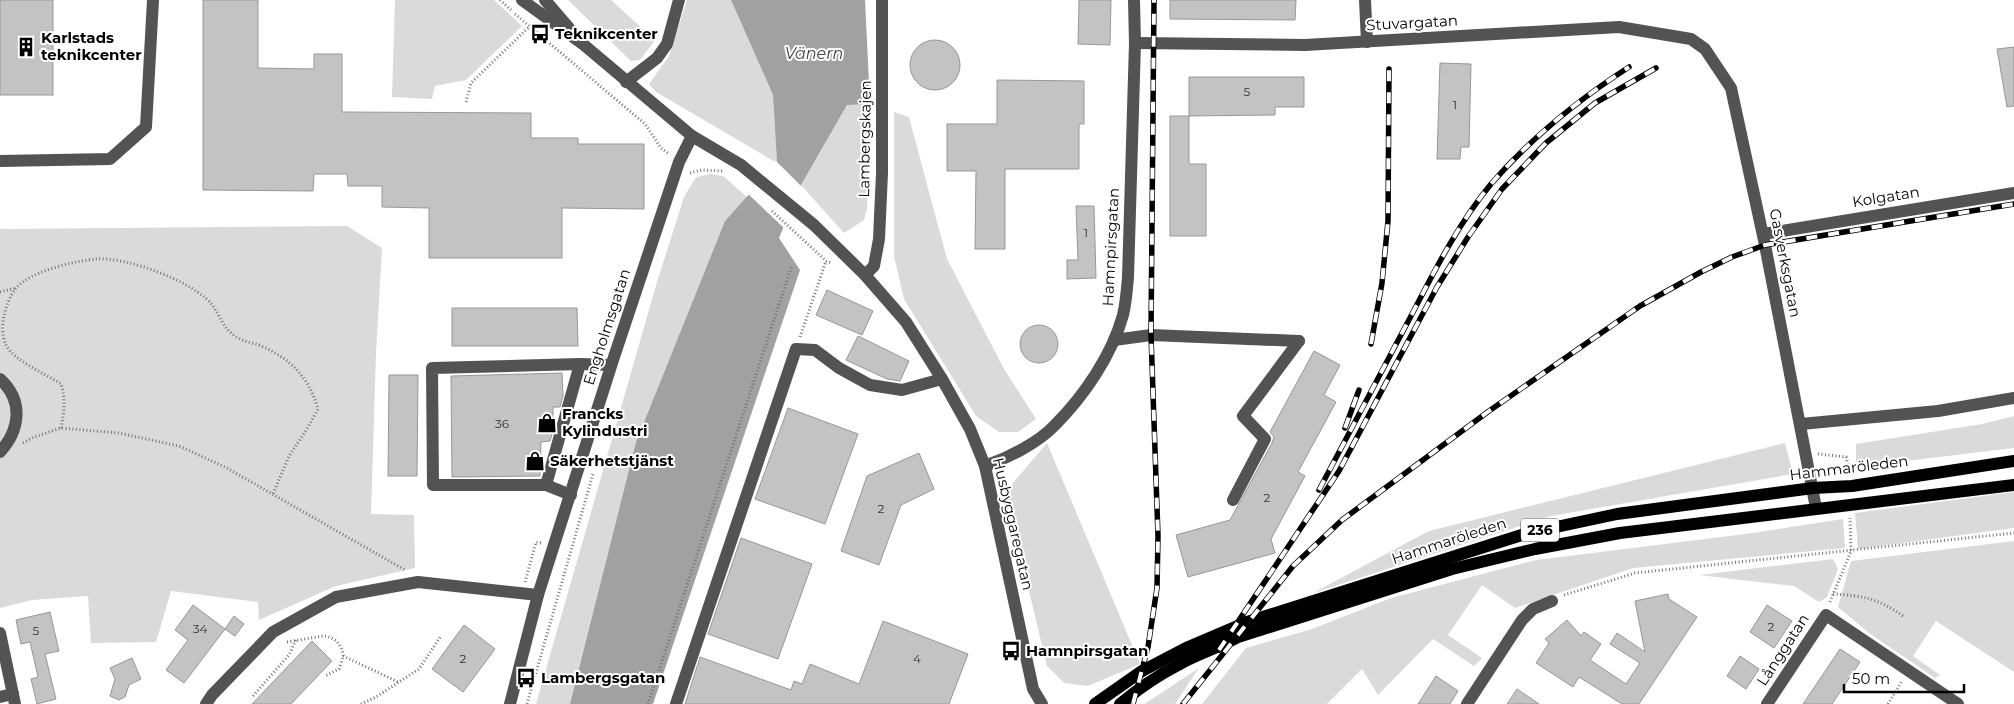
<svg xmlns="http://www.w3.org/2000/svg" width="2014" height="704" viewBox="0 0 2014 704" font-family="Montserrat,sans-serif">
  <rect width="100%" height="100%" fill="#fff"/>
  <g fill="#dadada">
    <path d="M395,0H494L522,26L466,80L435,86L432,99L392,97Z"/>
    <path d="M568,0H611L655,40L640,60L631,61Z"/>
    <path d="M687,0H731L773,95L777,163L656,92L649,84L669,56Z"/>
    <path d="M870,104L867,209L864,220L844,233L801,185L847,105Z"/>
    <path d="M894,112L909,117L947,259L1004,369L1036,419L1018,432H999L976,416L904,299L894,256Z"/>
    <path d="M711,174L723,176L747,197L725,221L636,442L570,704H536L657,282L684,197L696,177Z"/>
    <path d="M347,226L382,248L376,353L371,514L414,515L415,568L336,586L259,620L258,602L171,591L156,642L91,643L88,596L32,600L0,608V229Z"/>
    <path d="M2014,416V448L1856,467V444L1982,424Z"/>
    <path d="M1047,443L1140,664L1088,686L1064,683L1047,666L1007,500L1013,483Z"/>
    <path d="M1785,443L1793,474L1551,516L1313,593L1429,531Z"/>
    <path d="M2014,492V528L1858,549L1855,513Z"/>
    <path d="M1843,519L1845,548L1633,568L1515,608L1482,585L1448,635L1482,658L1474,666L1433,639L1378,695L1362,669L1327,704H1202L1246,648L1312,629L1391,598L1536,560L1753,533Z"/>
    <path d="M2014,541V672L1936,621L1913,656L1940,675L1935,678L1869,633L1838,607L1851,561Z"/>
    <path d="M1833,559L1838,569L1827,597L1819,602L1794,586L1699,575Z"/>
    <path d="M1199,668L1175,704H1145L1146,703Z"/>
  </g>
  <path fill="#a1a1a1" d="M731,0H865L870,104L847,105L801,185L779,238L800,270L653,704H570L636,442L725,221L777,163L773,95Z"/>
  <path fill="#fff" d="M775,160L803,188L785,229L747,193L775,162Z"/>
  <g fill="#c3c3c3" stroke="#979797">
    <rect x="0" y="0" width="53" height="95"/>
    <path d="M203,0H258V68L314,69V54H342V112L531,113V138H578V144H644V209L562,208V258H429V208L382,207V186H348L347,174H314L313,191L203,190Z"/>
    <path d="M1079,0H1111L1110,45L1078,44Z"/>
    <path d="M1170,0H1296L1295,20L1170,19Z"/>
    <circle cx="935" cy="65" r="25"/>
    <path d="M2014,47V106L2007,107L1997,49Z"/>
    <path d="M1440,63L1471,64L1469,147H1461L1460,159H1437Z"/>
    <path d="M1189,77H1304V107H1275V115L1189,116Z"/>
    <path d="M997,80L1084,81V124H1079V169H1005V249H975L976,171H947V124H997Z"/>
    <path d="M1170,116H1189V164H1206V236H1170Z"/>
    <path d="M1076,206H1094L1096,278L1067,279V260H1078Z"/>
    <path d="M827,290L873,311L862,335L816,315Z"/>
    <path d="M452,308H577L578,346H452Z"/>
    <circle cx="1039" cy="344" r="19"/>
    <path d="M858,336L909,361L900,381L887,379L846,360Z"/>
    <path d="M1314,351L1340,365L1324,395L1336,402L1298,472L1305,476L1271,539L1275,553L1188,577L1176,535L1230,520L1272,443L1274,437L1270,432Z"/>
    <path d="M562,373L563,396L560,407H553V431L550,441L541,442L540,476L452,477L451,376Z"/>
    <path d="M389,375H418L417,476H388Z"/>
    <path d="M788,408L858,434L825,524L755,499Z"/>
    <path d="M919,453L934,489L901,505L879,565L841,551L867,476Z"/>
    <path d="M741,538L812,564L778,659L708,634Z"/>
    <path d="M1668,594L1669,599L1697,617L1639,704H1622L1579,677L1573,687L1536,663L1549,643L1545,639L1567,620L1581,636L1584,632L1601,644L1590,660L1626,684L1640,663L1610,644L1617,633L1645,652L1635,601Z"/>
    <path d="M193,605L225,629L184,683L166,670L188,640L175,630Z"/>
    <path d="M1767,605L1792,621L1774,648L1750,632Z"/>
    <path d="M50,612L59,651L45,654L56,699L37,704L31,679L38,677L30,642L21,644L16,620Z"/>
    <path d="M234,616L244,624L235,636L225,629Z"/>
    <path d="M883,621L968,654L949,704H685L700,657L791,690L794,681L802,684L810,664L859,684Z"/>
    <path d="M464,625L495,649L463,692L432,669Z"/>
    <path d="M312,641L332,661L291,704H252Z"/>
    <path d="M1840,649L1860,662L1832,704H1803Z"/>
    <path d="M1740,656L1759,669L1746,689L1727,676Z"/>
    <path d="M132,658L141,679L129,685L125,697L119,700L110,696L115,679L110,668Z"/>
    <path d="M1436,676L1458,691L1450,704H1418Z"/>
    <path d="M1517,689L1539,704H1507Z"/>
  </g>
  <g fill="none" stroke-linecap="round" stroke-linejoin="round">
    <g stroke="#757575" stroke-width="3" stroke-dasharray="1 2.5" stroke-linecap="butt">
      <path d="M500,0L511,10"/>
      <path d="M515,14L645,124L661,148L669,154"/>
      <path d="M466,102L471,83L529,27"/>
      <path d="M690,173L702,170L723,171"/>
      <path d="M772,211L826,261L831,263"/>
      <path d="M0,292L16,288"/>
      <path d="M800,337L826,261"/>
      <path d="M61,428C64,413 66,400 61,384C46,374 14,361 6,345C2,337 2,324 4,316C6,306 10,296 16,288C31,271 74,261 97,259C106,258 121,261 130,263C154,269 198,286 213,306C220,316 224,329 235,336C243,342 251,342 259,345C290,358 309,377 318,409L307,429L289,456L273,494"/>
      <path d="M23,443L34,437L61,428L119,433L179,446L225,467L405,570"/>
      <path d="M1818,454L1846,457L1850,474"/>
      <path d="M525,582L536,542L541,543"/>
      <path d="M1833,594C1864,596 1877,598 1903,616"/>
      <path d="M1564,595L1635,573L2014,533"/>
      <path d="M1830,602L1851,551L1850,518"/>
      <path d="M287,642L323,636C334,636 344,646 343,658C342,661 340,666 339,669L325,676"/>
      <path d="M343,656L398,682"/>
      <path d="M253,696L289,655L296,640"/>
      <path d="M361,704L376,697L419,669L441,636"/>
      <path d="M527,704L593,474"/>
      <path d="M648,704L792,265"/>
      <path d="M1888,704L1902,681"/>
    </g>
    <g stroke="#535353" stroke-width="12">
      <path d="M522,0L584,45L692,136L741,165L814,225L865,275L906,322L942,379L970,429L985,466L1033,689L1042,704"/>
      <path d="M545,0L569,28"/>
      <path d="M1365,0L1367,42"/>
      <path d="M1135,43L1305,45L1619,27L1691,39L1705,49L1731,88L1765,245L1816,508"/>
      <path d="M626,82L657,58L667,44L679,0"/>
      <path d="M0,161L110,159L146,127L153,0"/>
      <path d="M1763,234L2014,193"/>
      <path d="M865,275L874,266L879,239L882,173V0"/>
      <path d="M1114,340L1151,335L1299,341"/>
      <path d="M0,379C24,401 20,430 0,452"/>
      <path d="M1801,424L1938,411L2014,398"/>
      <path d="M985,466C1008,458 1038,443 1055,425C1084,396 1112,355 1123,315C1126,303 1127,289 1128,277L1135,43L1134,0"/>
      <path d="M546,485H433L432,368L580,364"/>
      <path d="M571,495L546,485L580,364L611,365"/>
      <path d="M1233,500L1265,439L1243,416L1299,341"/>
      <path d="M0,633L15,704"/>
      <path d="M0,697L13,694"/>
      <path d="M206,704L212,695L273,632L336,597L418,582L538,595"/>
      <path d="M510,704L538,595L613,360L679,162L692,136"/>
      <path d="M676,704L796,349L815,350L839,368L870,385L902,390L942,379"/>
      <path d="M1467,704L1522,620L1533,609L1552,601"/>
      <path d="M1767,704L1826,615L1958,704"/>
    </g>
    <g stroke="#000" stroke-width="12">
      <path d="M1095,704L1142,671L1186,648L1247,622L1528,533L1617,514L1813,488L1852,486L2014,461"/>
      <path d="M1120,704C1138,689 1157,676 1178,665C1197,654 1218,648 1238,637L1452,569L1535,549L1620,533L2014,485"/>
    </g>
    <defs>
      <g id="rail">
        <path d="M1371,344L1382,283L1388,221L1389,69"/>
        <path d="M1345,428L1359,390"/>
        <path d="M1319,490C1350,432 1380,374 1411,316C1435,270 1458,224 1491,184C1531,138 1578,100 1629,67"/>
        <path d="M1219,650L1339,471L1437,287L1468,237L1502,189L1546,143L1595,103L1656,68"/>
        <path d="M1133,704L1148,647L1157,588L1158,536L1151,335L1154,0"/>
        <path d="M1183,704L1293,566L1342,520L1489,411L1640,306L1701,272L1732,257L1765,245L2014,204"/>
      </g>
    </defs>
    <use href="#rail" stroke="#000" stroke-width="5.5"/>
    <use href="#rail" stroke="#fff" stroke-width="4" stroke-dasharray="11" stroke-linecap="butt"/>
  </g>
  <defs>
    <symbol id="bus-bare" viewBox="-9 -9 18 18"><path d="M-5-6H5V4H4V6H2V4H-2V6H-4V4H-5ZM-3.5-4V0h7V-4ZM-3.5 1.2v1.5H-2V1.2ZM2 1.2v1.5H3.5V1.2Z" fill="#000" stroke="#fff" stroke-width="2.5" paint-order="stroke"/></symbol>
    <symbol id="building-bare" viewBox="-9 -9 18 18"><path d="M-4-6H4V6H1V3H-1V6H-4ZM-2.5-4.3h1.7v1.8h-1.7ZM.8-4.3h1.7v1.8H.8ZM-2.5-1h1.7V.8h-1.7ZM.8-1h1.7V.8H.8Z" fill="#000" stroke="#fff" stroke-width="2.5" paint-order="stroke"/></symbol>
    <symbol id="shop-bare" viewBox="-9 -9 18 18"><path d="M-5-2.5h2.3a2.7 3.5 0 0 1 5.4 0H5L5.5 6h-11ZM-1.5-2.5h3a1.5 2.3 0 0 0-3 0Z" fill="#000" stroke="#fff" stroke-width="2.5" paint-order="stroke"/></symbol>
  </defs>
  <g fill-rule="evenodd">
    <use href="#bus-bare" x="526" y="20" width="28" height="28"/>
    <use href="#building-bare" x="12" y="33" width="28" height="28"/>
    <use href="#shop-bare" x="533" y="409" width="28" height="28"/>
    <use href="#shop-bare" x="521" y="447" width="28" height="28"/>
    <use href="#bus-bare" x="997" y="637" width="28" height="28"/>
    <use href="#bus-bare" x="512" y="664" width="28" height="28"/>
  </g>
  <g text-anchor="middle" stroke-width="4" stroke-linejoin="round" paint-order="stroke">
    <g font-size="12" fill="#313131">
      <text x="1247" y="96">5</text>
      <text x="1455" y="109">1</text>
      <text x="1086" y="237">1</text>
      <text x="502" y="428">36</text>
      <text x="1267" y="502">2</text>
      <text x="881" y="513">2</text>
      <text x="1771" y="631">2</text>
      <text x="200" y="633">34</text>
      <text x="36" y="635">5</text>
      <text x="463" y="663">2</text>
      <text x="917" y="663">4</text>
    </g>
    <rect fill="#fff" stroke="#4c4c4c" stroke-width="1" x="1521" y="518.5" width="38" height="23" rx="4"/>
    <g font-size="14" font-weight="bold" fill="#000">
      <text x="1540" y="535">236</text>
    </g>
    <g font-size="15" fill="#000" stroke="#fff">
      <text transform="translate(1412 23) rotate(-3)" y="5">Stuvargatan</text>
      <text transform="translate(865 139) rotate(-89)" y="5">Lambergskajen</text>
      <text transform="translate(1886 197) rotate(-9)" y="5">Kolgatan</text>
      <text transform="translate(1111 247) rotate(-87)" y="5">Hamnpirsgatan</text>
      <text transform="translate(1785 263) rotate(79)" y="5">Gasverksgatan</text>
      <text transform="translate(607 327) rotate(-72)" y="5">Engholmsgatan</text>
      <text transform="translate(1849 468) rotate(-7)" y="5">Hammaröleden</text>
      <text transform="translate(1013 524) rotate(77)" y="5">Husbyggaregatan</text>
      <text transform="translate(1449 541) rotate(-18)" y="5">Hammaröleden</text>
      <text transform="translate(1783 650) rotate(-57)" y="5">Långgatan</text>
    </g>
    <g font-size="15" font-weight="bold" fill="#000" stroke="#fff" text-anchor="start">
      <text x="555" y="39">Teknikcenter</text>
      <text x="41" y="43">Karlstads<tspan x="41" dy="17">teknikcenter</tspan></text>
      <text x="562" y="419">Francks<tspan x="562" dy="17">Kylindustri</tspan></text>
      <text x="550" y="466">Säkerhetstjänst</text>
      <text x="1026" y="656">Hamnpirsgatan</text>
      <text x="541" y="683">Lambergsgatan</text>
    </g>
    <g font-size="16" font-style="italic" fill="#424242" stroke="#fff">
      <text x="814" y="59">Vänern</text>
    </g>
  </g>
  <path d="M1844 684v8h120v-8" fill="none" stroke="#000000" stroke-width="2.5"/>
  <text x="1852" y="684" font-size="15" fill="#000000" stroke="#ffffff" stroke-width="4" paint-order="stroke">50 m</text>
</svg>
